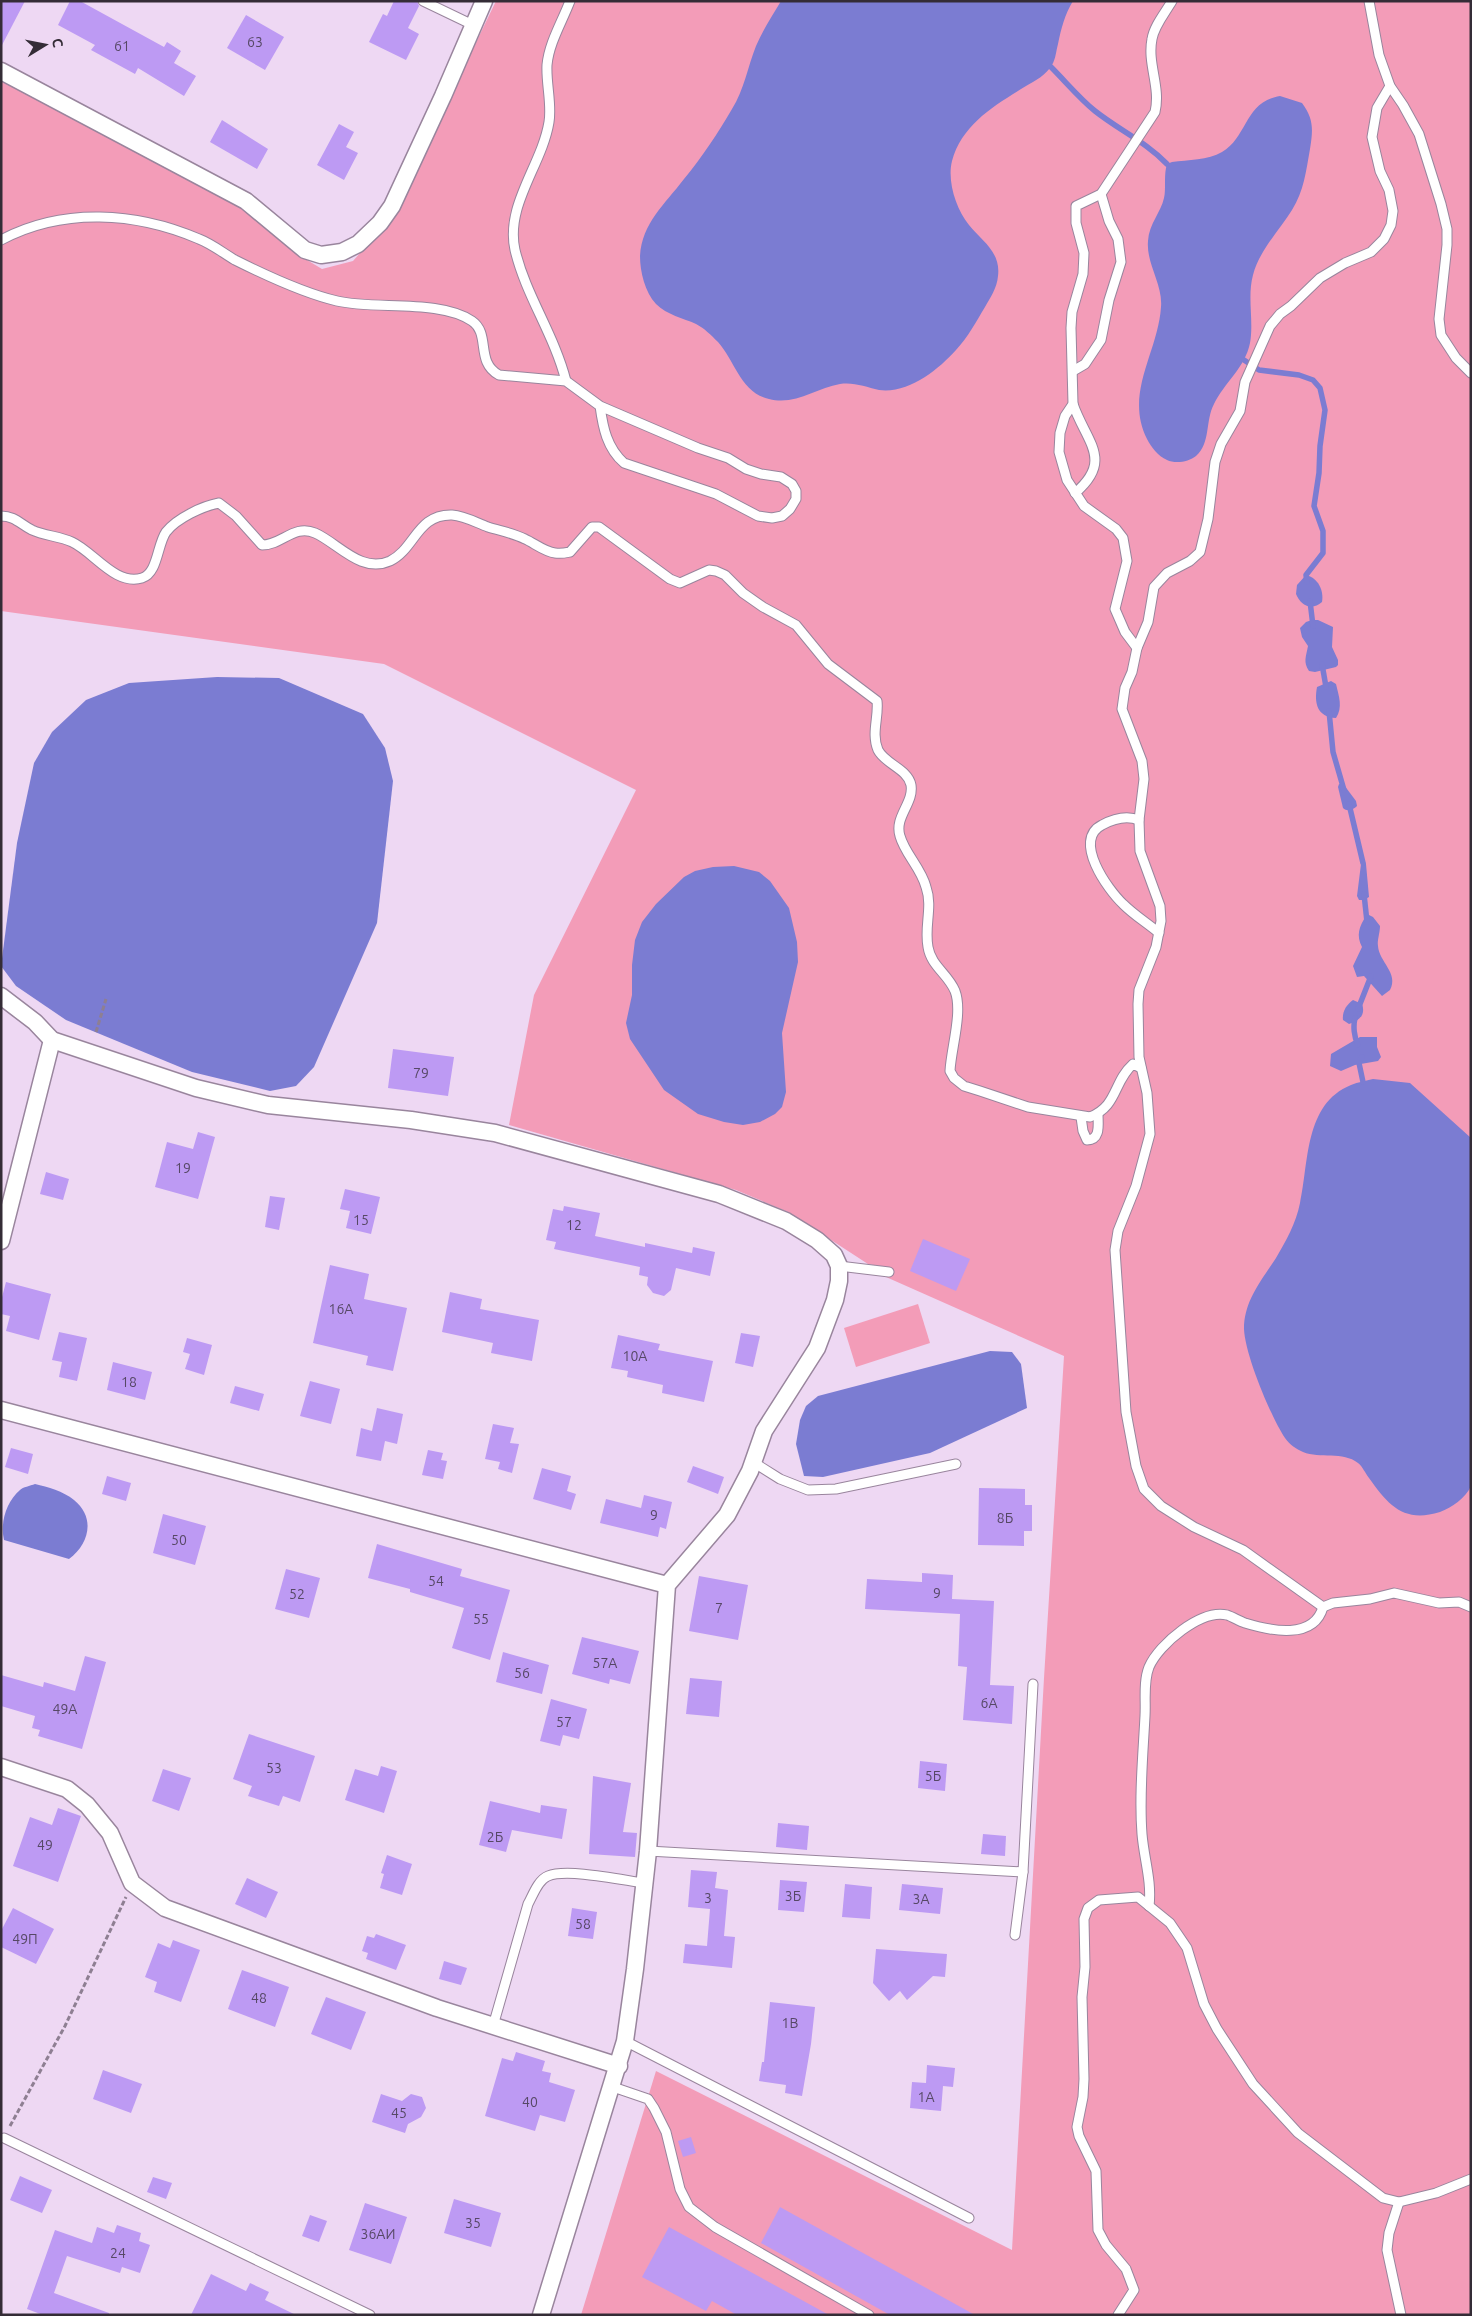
<svg xmlns="http://www.w3.org/2000/svg" width="1472" height="2316" viewBox="0 0 1472 2316" font-family="Ubuntu,sans-serif">
  <rect width="100%" height="100%" fill="#eed8f3"/>
  <g fill="#f39cb8">
    <path d="M496,1H1471V2315H581L656,2071L1012,2250L1044,1678L1064,1356L886,1277L890,1268L868,1264L788,1212L736,1190L509,1125L534,995L636,790L384,664L1,611V81L250,210L302,257L322,269L353,261L381,229L401,198Z"/>
    <path d="M918,1304L930,1343L856,1367L844,1328Z"/>
  </g>
  <g fill="#7b7cd2">
    <path d="M781,1H1073C1065,14 1061,29 1058,44C1056,51 1056,58 1052,65C1046,75 1035,81 1026,86C995,105 962,124 952,161C947,181 956,209 969,225C982,241 1001,252 998,276C997,288 990,298 985,307C976,322 968,337 956,350C938,370 908,394 879,390C866,387 854,382 840,384C816,388 795,406 769,399C741,393 735,361 718,342C711,335 704,328 696,324C683,318 667,315 656,304C645,292 640,272 640,256C642,223 665,204 684,179C702,157 718,133 732,109C744,90 748,66 756,46C763,30 772,16 781,1Z"/>
    <path d="M1280,96L1302,103C1314,119 1313,130 1310,149C1306,171 1304,191 1292,210C1279,231 1259,251 1253,275C1247,297 1254,321 1250,343C1245,368 1224,383 1214,404C1205,421 1211,443 1196,456C1189,462 1175,464 1167,460C1158,456 1151,447 1147,439C1124,393 1158,353 1161,307C1163,284 1146,264 1148,241C1149,224 1161,212 1164,198C1166,189 1164,178 1166,168L1167,164L1172,162C1188,160 1208,160 1222,152C1248,137 1244,102 1280,96Z"/>
    <path d="M1306,575C1318,578 1324,590 1322,602C1312,611 1301,606 1296,594L1297,585Z"/>
    <path d="M1312,620H1318L1333,627L1332,647L1338,660V665L1336,667L1315,672L1309,671C1303,662 1306,657 1308,646L1302,637L1300,628L1306,622Z"/>
    <path d="M217,677L279,678L363,714L385,748L393,781L377,923L314,1067L296,1086L270,1091L192,1072L66,1020L16,986L1,966L17,843L34,763L52,732L86,700L129,683Z"/>
    <path d="M1331,681L1336,684C1339,697 1343,707 1336,718C1317,717 1314,703 1317,687Z"/>
    <path d="M1339,784L1344,785L1356,801L1357,806C1353,810 1347,812 1343,808L1338,787Z"/>
    <path d="M1362,856L1366,864L1369,897L1364,900H1359L1357,896Z"/>
    <path d="M734,866L759,872L770,881L789,908L797,942L798,962L782,1033L786,1092L782,1107L775,1114L760,1122L743,1125L724,1122L698,1114L664,1090L630,1039L626,1023L632,995V965L635,940L642,922L656,904L684,877L695,871L713,867Z"/>
    <path d="M1369,915L1373,917L1380,926C1380,933 1377,940 1378,946C1379,962 1399,973 1390,990L1382,996L1364,976L1357,977L1353,966L1362,947C1356,935 1359,927 1366,916Z"/>
    <path d="M1353,1000L1362,1004C1366,1015 1359,1021 1349,1024L1343,1020C1342,1012 1346,1005 1353,1000Z"/>
    <path d="M1360,1037H1377V1047L1381,1057L1378,1061L1355,1065L1341,1071L1330,1066L1331,1054Z"/>
    <path d="M1373,1079L1410,1083L1471,1138V1486C1465,1499 1452,1507 1440,1512C1404,1523 1389,1506 1369,1478C1365,1473 1363,1467 1358,1463C1343,1451 1320,1459 1303,1452C1296,1449 1290,1445 1285,1438C1271,1417 1245,1355 1244,1329C1244,1301 1261,1281 1276,1258C1286,1241 1296,1223 1300,1203C1309,1163 1304,1104 1351,1085C1358,1082 1366,1081 1373,1079Z"/>
    <path d="M990,1351L1012,1352L1021,1364L1027,1408L930,1453L823,1477L804,1476L796,1444L800,1420L806,1406L818,1396Z"/>
    <path d="M35,1484C48,1487 63,1491 74,1500C96,1518 89,1544 69,1559L4,1540C0,1523 6,1502 20,1490C23,1487 30,1486 35,1484Z"/>
  </g>
  <g fill="none" stroke-linecap="round" stroke-linejoin="round">
    <g stroke="#7b7cd2" stroke-width="5.5">
      <path d="M1051,67C1066,82 1079,98 1095,111C1119,130 1146,142 1167,164"/>
      <path d="M1244,360L1259,370L1299,375L1313,380L1320,388L1325,410L1320,446L1319,473L1314,506L1323,531V553L1306,575L1307,582"/>
      <path d="M1310,601L1313,626"/>
      <path d="M1322,664L1326,687"/>
      <path d="M1329,711L1333,752L1344,790"/>
      <path d="M1349,804L1363,863"/>
      <path d="M1364,894L1367,922"/>
      <path d="M1358,1009L1371,976"/>
      <path d="M1355,1018C1353,1026 1354,1037 1358,1045"/>
      <path d="M1362,1057L1359,1063L1363,1082"/>
    </g>
  </g>
  <g fill="#bd9af3">
    <path d="M1,1H25L1,47Z"/>
    <path d="M70,1H80L164,47L167,42L181,51L174,63L196,76L184,96L138,68L135,74L91,50L95,45L58,25Z"/>
    <path d="M394,1H417L419,6L408,28L419,34L406,60L369,42L383,14L387,16Z"/>
    <path d="M246,15L284,37L265,70L227,48Z"/>
    <path d="M222,120L268,149L257,169L210,142Z"/>
    <path d="M339,124L354,132L346,147L358,153L344,180L317,165Z"/>
    <path d="M393,1049L454,1057L448,1096L388,1088Z"/>
    <path d="M198,1132L215,1137L198,1199L155,1187L167,1142L193,1149Z"/>
    <path d="M46,1172L69,1179L63,1200L40,1194Z"/>
    <path d="M345,1189L380,1197L371,1234L346,1228L350,1211L340,1209Z"/>
    <path d="M270,1196L285,1198L279,1230L265,1227Z"/>
    <path d="M564,1206L600,1213L595,1236L645,1247V1243L692,1253L693,1247L715,1252L710,1276L676,1268L671,1290L664,1296L653,1293L647,1285L648,1277L639,1275L640,1267L554,1249L556,1242L546,1240L553,1209L563,1211Z"/>
    <path d="M923,1239L970,1259L956,1291L910,1271Z"/>
    <path d="M330,1265L369,1274L364,1299L407,1308L393,1371L366,1365L368,1356L313,1343Z"/>
    <path d="M6,1282L51,1294L39,1340L6,1331L10,1316L1,1314V1301Z"/>
    <path d="M450,1292L482,1299L480,1309L539,1320L532,1361L491,1353L493,1343L442,1332Z"/>
    <path d="M59,1332L87,1338L77,1381L59,1377L62,1362L52,1360Z"/>
    <path d="M741,1333L760,1336L753,1367L735,1363Z"/>
    <path d="M618,1335L660,1344L658,1350L713,1361L704,1402L662,1393L663,1385L627,1377L628,1371L611,1368Z"/>
    <path d="M187,1338L212,1345L204,1375L185,1369L190,1354L183,1352Z"/>
    <path d="M113,1362L152,1372L145,1400L107,1390Z"/>
    <path d="M310,1381L340,1389L331,1424L300,1416Z"/>
    <path d="M235,1386L264,1394L259,1411L230,1403Z"/>
    <path d="M377,1408L403,1414L397,1444L385,1441L381,1461L356,1456L361,1428L372,1431Z"/>
    <path d="M493,1424L514,1428L510,1443L519,1444L512,1473L498,1469L500,1462L485,1459Z"/>
    <path d="M11,1448L33,1454L28,1474L5,1467Z"/>
    <path d="M428,1450L443,1453L441,1460L447,1461L443,1479L422,1475Z"/>
    <path d="M693,1466L724,1477L718,1494L687,1482Z"/>
    <path d="M542,1468L571,1476L567,1491L576,1494L571,1510L533,1499Z"/>
    <path d="M107,1476L131,1483L126,1501L102,1494Z"/>
    <path d="M979,1488L1025,1489V1505H1032V1531H1024V1546L978,1545Z"/>
    <path d="M644,1495L672,1502L666,1529L660,1527L658,1537L600,1523L606,1499L641,1508Z"/>
    <path d="M163,1514L206,1526L195,1565L153,1553Z"/>
    <path d="M377,1544L462,1569L460,1576L510,1590L490,1660L452,1648L464,1608L410,1592V1589L368,1578Z"/>
    <path d="M286,1569L320,1578L309,1618L275,1609Z"/>
    <path d="M922,1573L953,1575L952,1599L994,1601L990,1685L1014,1686L1012,1724L963,1720L967,1667L958,1666L960,1614L865,1609L867,1579L922,1582Z"/>
    <path d="M699,1576L748,1585L738,1640L689,1631Z"/>
    <path d="M582,1637L639,1651L630,1684L610,1679L609,1684L572,1674Z"/>
    <path d="M503,1652L549,1665L542,1694L496,1682Z"/>
    <path d="M85,1656L106,1662L82,1749L38,1736L40,1730L32,1728L35,1716L1,1706V1675L43,1687L44,1682L75,1691Z"/>
    <path d="M690,1678L722,1681L719,1717L686,1714Z"/>
    <path d="M551,1699L587,1709L579,1739L563,1735L560,1746L540,1741Z"/>
    <path d="M249,1734L315,1756L300,1802L283,1796L279,1806L248,1796L252,1786L233,1779Z"/>
    <path d="M920,1761L947,1764L945,1791L918,1788Z"/>
    <path d="M381,1766L397,1771L384,1813L345,1800L355,1769L378,1776Z"/>
    <path d="M163,1769L191,1778L179,1811L152,1801Z"/>
    <path d="M593,1776L631,1783L623,1832L637,1833L635,1857L589,1854Z"/>
    <path d="M490,1801L540,1813L541,1805L567,1809L562,1839L512,1830L506,1852L479,1845Z"/>
    <path d="M58,1808L81,1816L58,1882L13,1866L30,1817L52,1825Z"/>
    <path d="M778,1823L809,1826L807,1850L776,1847Z"/>
    <path d="M983,1834L1006,1836L1005,1856L981,1854Z"/>
    <path d="M387,1855L412,1864L402,1895L380,1888L384,1874L381,1873Z"/>
    <path d="M691,1870L717,1872L715,1888L728,1890L724,1936L735,1937L732,1968L683,1963L685,1944L707,1946L710,1909L688,1907Z"/>
    <path d="M247,1878L278,1892L266,1918L235,1904Z"/>
    <path d="M780,1880L807,1882L804,1912L778,1910Z"/>
    <path d="M845,1884L872,1887L870,1919L842,1917Z"/>
    <path d="M902,1884L943,1888L940,1914L899,1910Z"/>
    <path d="M13,1908L54,1929L36,1964L1,1947V1931Z"/>
    <path d="M572,1908L597,1912L593,1939L568,1936Z"/>
    <path d="M376,1934L406,1945L396,1970L366,1959L368,1953L362,1951L367,1936L374,1938Z"/>
    <path d="M173,1940L200,1950L181,2002L154,1992L157,1982L145,1977L158,1943L170,1948Z"/>
    <path d="M876,1949L947,1954L945,1977L933,1976L907,2000L900,1991L889,2001L873,1983Z"/>
    <path d="M444,1961L467,1968L461,1985L439,1979Z"/>
    <path d="M242,1970L289,1987L275,2027L228,2009Z"/>
    <path d="M326,1997L366,2012L351,2050L311,2034Z"/>
    <path d="M770,2002L815,2007L811,2044L802,2096L785,2093L786,2085L759,2081L762,2062H764Z"/>
    <path d="M516,2052L545,2061L542,2071L551,2073L549,2082L575,2090L565,2122L540,2115L535,2131L485,2116L502,2058L513,2061Z"/>
    <path d="M927,2065L955,2068L953,2087L943,2086L941,2111L910,2108L912,2082L926,2083Z"/>
    <path d="M103,2070L142,2084L131,2113L93,2099Z"/>
    <path d="M381,2094L402,2101L411,2094L422,2097L426,2108L421,2117L408,2124L405,2133L372,2122Z"/>
    <path d="M691,2137L696,2153L683,2157L678,2141Z"/>
    <path d="M20,2176L52,2190L42,2213L10,2200Z"/>
    <path d="M153,2177L172,2183L166,2199L147,2192Z"/>
    <path d="M454,2199L501,2213L491,2247L444,2233Z"/>
    <path d="M365,2203L407,2217L391,2264L349,2250Z"/>
    <path d="M780,2207L975,2315H890L761,2243Z"/>
    <path d="M310,2215L327,2221L319,2242L302,2236Z"/>
    <path d="M117,2225L141,2233L139,2241L150,2245L140,2273L122,2267L120,2273L67,2256L54,2293L109,2313V2315H43L27,2309L55,2230L92,2243L97,2227L114,2233Z"/>
    <path d="M669,2227L829,2315H737L712,2301L706,2311L642,2277Z"/>
    <path d="M211,2274L246,2291L250,2283L269,2292L265,2300L296,2315H191Z"/>
  </g>
  <g fill="none" stroke-linecap="round" stroke-linejoin="round">
    <defs>
      <g id="service">
        <path d="M423,1L473,25"/>
        <path d="M1369,1L1379,55L1390,86L1403,105L1419,134L1441,204L1447,229V245L1439,319L1441,335L1456,358L1471,373"/>
        <path d="M1390,86L1377,108L1372,137L1380,171L1389,190L1393,211L1391,225L1384,239L1371,252L1345,263L1320,278L1291,306L1280,314L1270,326L1245,382L1240,411L1221,444L1215,462L1208,519L1200,552L1190,561L1167,573L1154,587L1148,622L1137,648L1132,672L1125,688L1122,709L1142,761L1144,779L1139,820L1140,851L1160,906L1161,921L1156,947L1139,990L1138,1004L1139,1057L1147,1093L1150,1134L1136,1186L1118,1231L1115,1250L1126,1412L1136,1466L1144,1489L1161,1506L1194,1527L1243,1550L1323,1607L1333,1603L1370,1599L1394,1593L1439,1603L1459,1602L1471,1607"/>
        <path d="M1,240C63,207 136,212 199,239C212,244 223,253 235,260C263,274 307,294 337,301C375,310 440,299 472,321C491,334 475,362 499,375L566,381L600,406L698,448L728,458L746,469L761,474L781,477L792,484L796,491V499L790,509L782,516L772,518L758,516L716,494L624,463C607,448 603,428 600,406"/>
        <path d="M1073,371L1085,364L1101,340L1109,300L1121,262L1118,239L1109,221L1101,194"/>
        <path d="M566,381C554,334 526,296 515,250C505,205 542,165 549,122C552,104 546,84 547,65C549,43 562,22 570,1"/>
        <path d="M1073,404C1086,442 1114,460 1075,493"/>
        <path d="M1,516C15,516 20,524 32,530C45,536 59,536 72,542C94,552 115,586 142,578C158,573 157,545 166,532C177,518 203,506 219,503L236,516L262,545C282,545 294,524 315,533C338,543 361,574 390,561C415,549 417,514 452,515C465,516 477,523 488,527C501,531 513,533 525,539C534,543 545,552 555,553C561,554 565,553 570,552L592,527H599L670,579L680,583L709,570L716,571L725,575L743,593L763,607L796,625L828,664L877,701C879,717 871,733 878,750C885,764 908,769 911,785C914,803 894,817 900,836C905,854 921,868 926,887C933,907 924,926 928,947C931,966 948,974 955,991C963,1012 951,1049 950,1071L954,1078L964,1086L980,1091L1028,1107L1090,1117C1118,1106 1113,1082 1133,1064L1141,1068"/>
        <path d="M1137,648L1125,632L1115,609L1127,561L1123,538L1116,529L1084,506L1067,480L1059,452L1060,433L1065,416L1073,404L1071,328L1072,312L1083,274L1084,253L1076,223V206L1101,194L1155,112C1161,87 1147,64 1152,39C1154,26 1165,13 1172,1"/>
        <path d="M1139,820C1126,815 1113,819 1102,825C1072,840 1108,890 1123,904C1134,915 1147,923 1159,933"/>
        <path d="M1081,1117L1083,1131L1087,1140C1101,1140 1098,1124 1098,1114"/>
        <path d="M839,1266L889,1272"/>
        <path d="M753,1462L780,1479L808,1490L836,1489L956,1464"/>
        <path d="M648,1851L1023,1872L1033,1684"/>
        <path d="M1149,1906C1152,1881 1144,1859 1142,1834C1139,1796 1143,1755 1145,1716C1146,1701 1143,1682 1149,1667C1159,1644 1201,1609 1227,1615C1233,1617 1239,1621 1245,1623C1271,1631 1314,1640 1323,1607"/>
        <path d="M1015,1935L1023,1872"/>
        <path d="M493,2026L528,1904C533,1895 538,1880 548,1876C567,1868 622,1880 644,1883"/>
        <path d="M625,2041L969,2218"/>
        <path d="M613,2087L648,2099L654,2108L666,2132L680,2189L689,2207L715,2227L869,2315"/>
        <path d="M4,2138L370,2315"/>
        <path d="M1399,2202L1389,2233L1387,2250L1401,2315"/>
        <path d="M1118,2315L1134,2290L1126,2269L1106,2245L1098,2230L1096,2171L1079,2136L1077,2127L1083,2097L1084,2079L1082,1997L1085,1967L1084,1919L1088,1908L1099,1900L1138,1897L1170,1923L1187,1948L1204,2004L1217,2029L1253,2084L1298,2133L1383,2198L1399,2202L1436,2193L1471,2179"/>
      </g>
      <g id="minor">
        <path d="M1,71L246,201L305,250L321,255L342,252L358,244L380,223L392,206L443,96L484,1"/>
        <path d="M1,996L35,1022L52,1040L196,1088L268,1105L411,1120L495,1133L719,1194L786,1221L817,1240L834,1255L839,1266V1281L835,1300L817,1348L764,1431L750,1471L727,1515L667,1585L648,1851L635,1969L625,2041L541,2315"/>
        <path d="M1,1241L52,1040"/>
        <path d="M1,1410L667,1585"/>
        <path d="M1,1767L67,1789L87,1805L110,1833L132,1883L165,1908L437,2008L619,2066"/>
      </g>
    </defs>
    <use href="#service" stroke="#99859d" stroke-width="11"/>
    <use href="#minor" stroke="#99859d" stroke-width="19"/>
    <g stroke="#8e7f92" stroke-width="3" stroke-dasharray="5 2.5" stroke-linecap="butt">
      <path d="M96,1032L106,999"/>
      <path d="M10,2126L65,2026L126,1897"/>
    </g>
    <use href="#service" stroke="#fff" stroke-width="9"/>
    <use href="#minor" stroke="#fff" stroke-width="16"/>
  </g>
  <g text-anchor="middle" stroke-width="4" stroke-linejoin="round" paint-order="stroke">
    <g font-size="14" fill="#564865">
      <text x="255" y="47">63</text>
      <text x="122" y="51">61</text>
      <text x="421" y="1078">79</text>
      <text x="183" y="1173">19</text>
      <text x="361" y="1225">15</text>
      <text x="574" y="1230">12</text>
      <text x="341" y="1314">16А</text>
      <text x="635" y="1361">10А</text>
      <text x="129" y="1387">18</text>
      <text x="654" y="1520">9</text>
      <text x="1005" y="1523">8Б</text>
      <text x="179" y="1545">50</text>
      <text x="436" y="1586">54</text>
      <text x="937" y="1598">9</text>
      <text x="297" y="1599">52</text>
      <text x="719" y="1613">7</text>
      <text x="481" y="1624">55</text>
      <text x="605" y="1668">57А</text>
      <text x="522" y="1678">56</text>
      <text x="989" y="1708">6А</text>
      <text x="65" y="1714">49А</text>
      <text x="564" y="1727">57</text>
      <text x="274" y="1773">53</text>
      <text x="933" y="1781">5Б</text>
      <text x="495" y="1842">2Б</text>
      <text x="45" y="1850">49</text>
      <text x="793" y="1901">3Б</text>
      <text x="708" y="1903">3</text>
      <text x="921" y="1904">3А</text>
      <text x="583" y="1929">58</text>
      <text x="25" y="1944">49П</text>
      <text x="259" y="2003">48</text>
      <text x="790" y="2028">1В</text>
      <text x="926" y="2102">1А</text>
      <text x="530" y="2107">40</text>
      <text x="399" y="2118">45</text>
      <text x="473" y="2228">35</text>
      <text x="378" y="2239">36АИ</text>
      <text x="118" y="2258">24</text>
    </g>
  </g>
  <rect width="1472" height="2316" fill="none" stroke="#342c36" stroke-width="5"/>
  <g transform="translate(45 45) rotate(80)" stroke="#eed8f3" stroke-width="4" paint-order="stroke">
  <path d="M0-4L9 19L0 12L-9 19Z" fill="#342c36"/>
  <text y="-8" font-size="14" font-weight="bold" text-anchor="middle" fill="#342c36">С</text>
  </g>
</svg>
